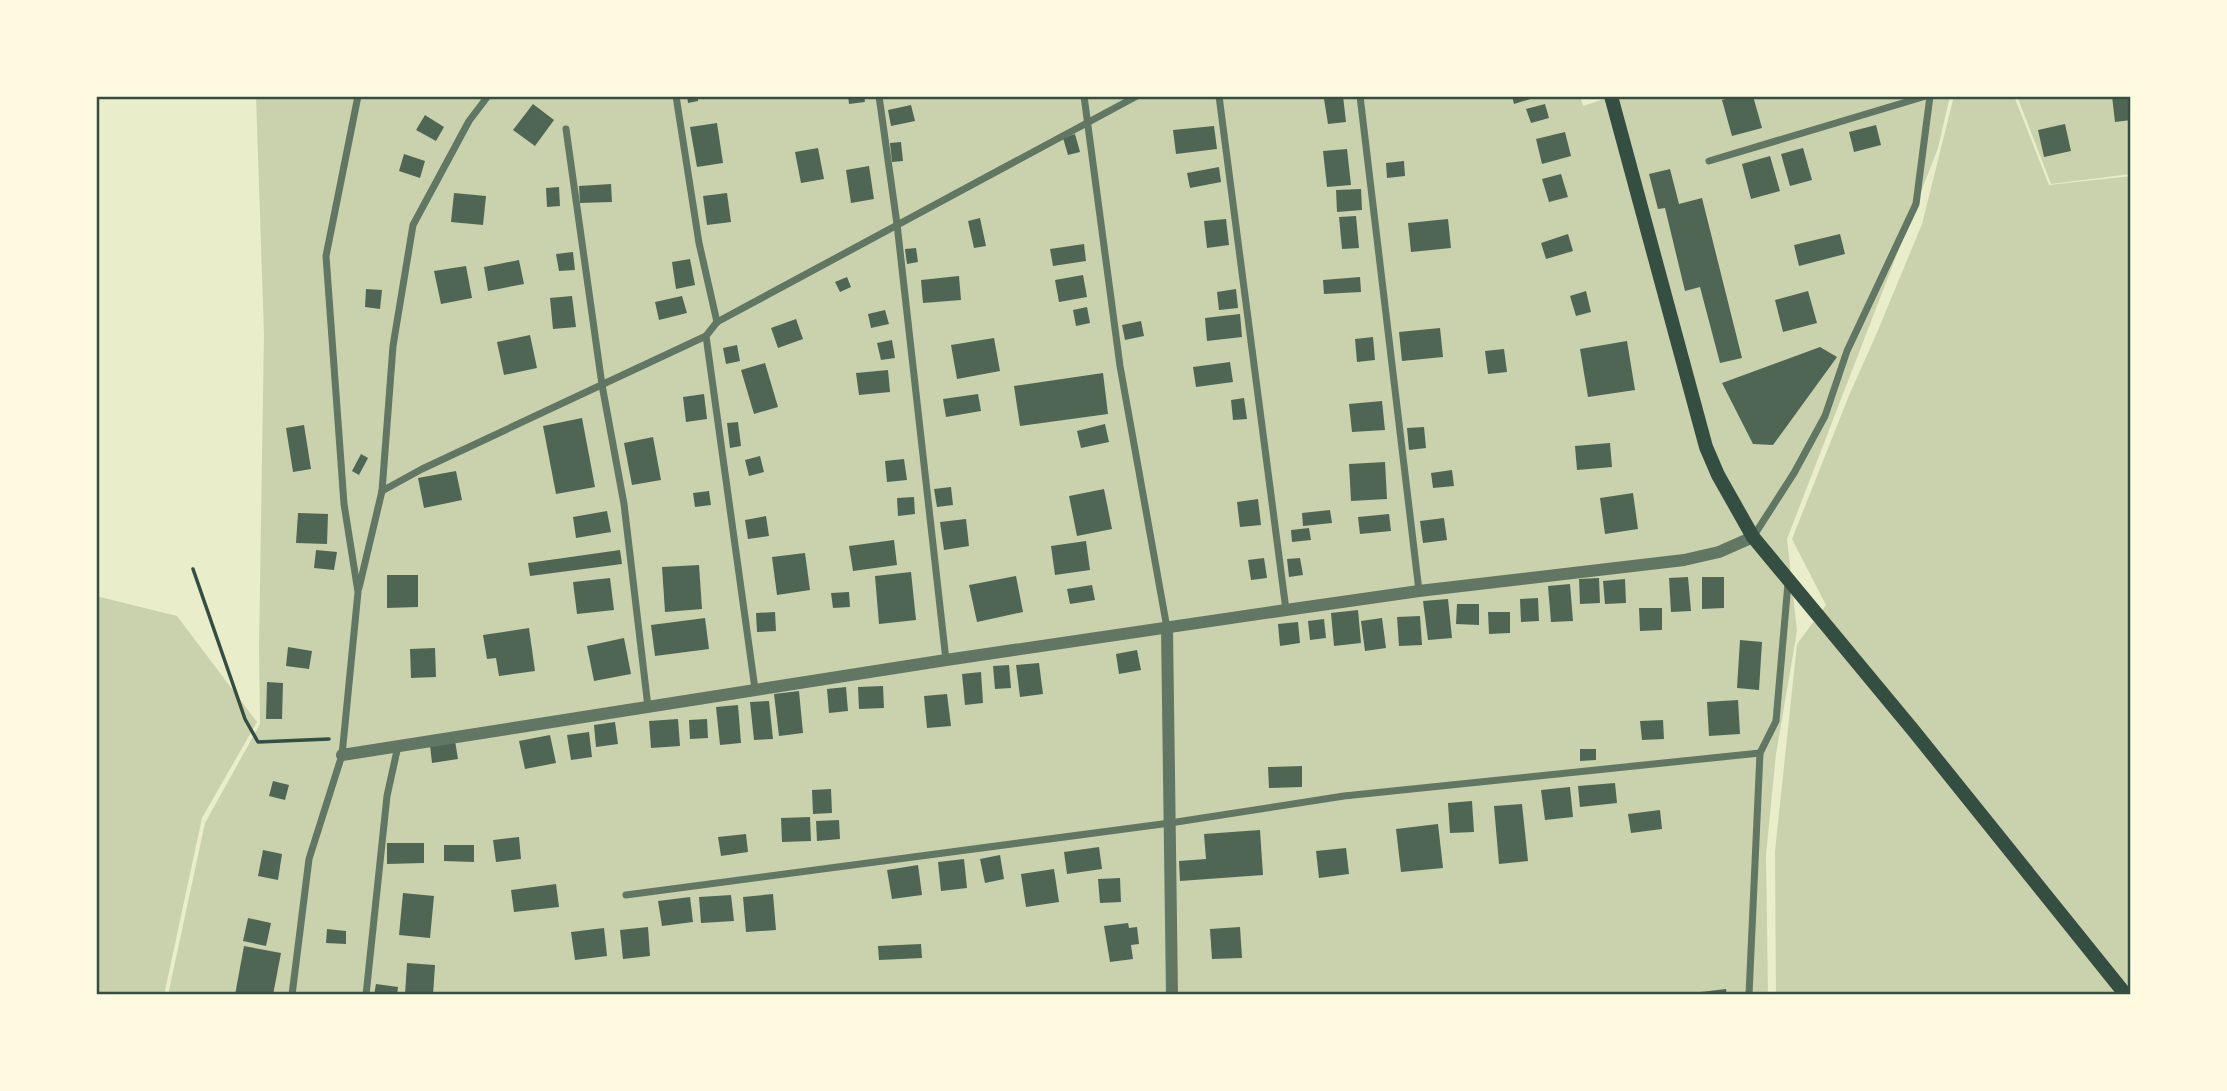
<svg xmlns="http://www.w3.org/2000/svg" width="2227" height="1091" viewBox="0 0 2227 1091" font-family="Rubik,sans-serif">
  <rect width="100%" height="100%" fill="#e9edc9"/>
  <g fill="#cad2ad">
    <path d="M256,96H1580L1583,106L1613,96H1950L1938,148L1787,539L1797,631L1776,754L1766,855L1768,995H168L205,823L260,724L259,646L264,334Z"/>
    <path d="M1954,96H2014L2049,185L2131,176V995H1776L1775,851L1797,644L1826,605L1792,539L1850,393L1876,335L1922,224Z"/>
    <path d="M2017,96H2131V174L2051,184Z"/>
    <path d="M96,596L177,616L257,722L202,818L164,995H96Z"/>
  </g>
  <g fill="#4f6655">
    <path d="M687,96H698V101L688,103Z"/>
    <path d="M848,96H864L865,102L849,104Z"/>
    <path d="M1343,96L1346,122L1328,124L1324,99Z"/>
    <path d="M1512,96H1537V97L1514,104Z"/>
    <path d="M1735,96H1753L1762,128L1732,136L1722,100Z"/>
    <path d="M2112,96H2131V120L2115,122Z"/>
    <path d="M533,104L554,120L535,146L513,130Z"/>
    <path d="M1545,104L1549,118L1531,123L1526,109Z"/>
    <path d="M911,105L915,121L891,126L888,110Z"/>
    <path d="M425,115L444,127L436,141L416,130Z"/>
    <path d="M717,123L723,163L697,167L690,127Z"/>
    <path d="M2065,124L2071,151L2044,157L2038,130Z"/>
    <path d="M1876,125L1881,145L1854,152L1849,132Z"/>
    <path d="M1214,126L1217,149L1176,154L1173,130Z"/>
    <path d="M1565,132L1571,156L1542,164L1536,139Z"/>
    <path d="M1075,134L1080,152L1068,155L1063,138Z"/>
    <path d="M901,142L903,161L892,162L890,143Z"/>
    <path d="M818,148L824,179L801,183L795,152Z"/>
    <path d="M1803,148L1812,180L1790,186L1781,154Z"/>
    <path d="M1347,149L1351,185L1327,187L1323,151Z"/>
    <path d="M404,154L425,161L420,178L399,171Z"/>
    <path d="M1770,156L1780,191L1751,199L1742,164Z"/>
    <path d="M1404,161L1405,176L1387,178L1386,163Z"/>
    <path d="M869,166L874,199L851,203L846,170Z"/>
    <path d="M1219,167L1221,182L1190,188L1187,173Z"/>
    <path d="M1670,169L1679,204L1702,198L1742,358L1720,363L1700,287L1685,291L1665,208L1658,209L1649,174Z"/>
    <path d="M1561,174L1568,197L1549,202L1542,179Z"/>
    <path d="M611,184L612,202L580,203L579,186Z"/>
    <path d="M559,187L560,206L547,207L546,188Z"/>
    <path d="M1361,189L1362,210L1337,212L1336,190Z"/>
    <path d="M454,193L486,196L483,225L451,222Z"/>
    <path d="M727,193L731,222L707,225L703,196Z"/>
    <path d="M1356,216L1359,248L1342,249L1339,217Z"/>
    <path d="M980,218L986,246L974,248L968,221Z"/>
    <path d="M1226,219L1229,245L1207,248L1204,221Z"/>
    <path d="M1448,219L1451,248L1411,252L1408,223Z"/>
    <path d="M1568,234L1573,251L1546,259L1541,243Z"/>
    <path d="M1840,234L1845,254L1799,266L1794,245Z"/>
    <path d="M1084,244L1086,261L1053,266L1050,249Z"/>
    <path d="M916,248L918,262L907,264L905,249Z"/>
    <path d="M573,252L575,270L559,271L556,254Z"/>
    <path d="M690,259L695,285L676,289L672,262Z"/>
    <path d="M519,260L524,284L488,291L484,267Z"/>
    <path d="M466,266L472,298L441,304L434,271Z"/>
    <path d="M1083,275L1087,297L1059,302L1055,280Z"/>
    <path d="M959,276L961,300L923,303L921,280Z"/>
    <path d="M847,277L851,287L840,292L835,282Z"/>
    <path d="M1360,277L1361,292L1324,294L1323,280Z"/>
    <path d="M366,289L382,290L380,309L365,307Z"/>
    <path d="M1236,289L1238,308L1219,310L1217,292Z"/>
    <path d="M1586,291L1591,312L1576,316L1570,296Z"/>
    <path d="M1808,291L1817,323L1783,332L1775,300Z"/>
    <path d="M572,296L576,327L553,329L550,298Z"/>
    <path d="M682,296L687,313L659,320L655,302Z"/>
    <path d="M1087,307L1090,323L1076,326L1073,310Z"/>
    <path d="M885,310L889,324L871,328L868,314Z"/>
    <path d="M1240,314L1242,337L1207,341L1205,318Z"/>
    <path d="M796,319L803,339L778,348L771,328Z"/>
    <path d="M1141,321L1144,336L1125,340L1122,325Z"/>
    <path d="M1440,328L1443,357L1402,361L1399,332Z"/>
    <path d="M530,335L537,368L504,375L497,342Z"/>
    <path d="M1373,337L1375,360L1357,362L1355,339Z"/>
    <path d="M994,338L1000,371L957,379L951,345Z"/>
    <path d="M892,340L895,358L881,360L877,343Z"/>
    <path d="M1627,341L1635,390L1588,397L1580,349Z"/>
    <path d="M737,345L740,361L726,364L723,348Z"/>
    <path d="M1820,347L1837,357L1773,445L1753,444L1722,383Z"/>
    <path d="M1504,349L1507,372L1488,374L1485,351Z"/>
    <path d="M1230,362L1233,382L1196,387L1193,367Z"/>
    <path d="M765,363L778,407L754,414L741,370Z"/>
    <path d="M888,370L890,392L859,395L856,373Z"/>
    <path d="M1103,373L1108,414L1020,426L1014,386Z"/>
    <path d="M704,394L707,419L686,422L683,397Z"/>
    <path d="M978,394L981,411L946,417L943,399Z"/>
    <path d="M1244,398L1247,419L1233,420L1231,400Z"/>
    <path d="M1382,401L1385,430L1352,432L1349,404Z"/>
    <path d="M582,418L595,487L556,494L543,426Z"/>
    <path d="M738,422L741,446L730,448L727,423Z"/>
    <path d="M1105,424L1109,442L1081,448L1077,431Z"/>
    <path d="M304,425L311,469L293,472L286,428Z"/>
    <path d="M1424,427L1426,448L1409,450L1407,428Z"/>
    <path d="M653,437L661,480L632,485L624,443Z"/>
    <path d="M1610,443L1612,467L1577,470L1575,446Z"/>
    <path d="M361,454L368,458L359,475L352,471Z"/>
    <path d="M760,456L764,472L749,476L745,460Z"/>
    <path d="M904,459L907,480L887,482L885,461Z"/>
    <path d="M1385,462L1387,499L1351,501L1349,464Z"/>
    <path d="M1452,470L1454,486L1433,488L1431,473Z"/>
    <path d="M456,471L462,500L424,508L418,478Z"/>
    <path d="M951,487L953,505L937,507L934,489Z"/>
    <path d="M1104,489L1112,529L1077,536L1069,496Z"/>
    <path d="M709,491L711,505L695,507L693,493Z"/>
    <path d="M1633,493L1638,529L1605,534L1600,498Z"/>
    <path d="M914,497L915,514L898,516L897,498Z"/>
    <path d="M1258,499L1261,525L1240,527L1237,502Z"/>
    <path d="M1330,510L1332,523L1303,526L1302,513Z"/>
    <path d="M607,511L611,532L576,538L573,517Z"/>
    <path d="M298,513L328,514L327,544L296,543Z"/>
    <path d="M1389,514L1391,531L1360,534L1358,517Z"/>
    <path d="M766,516L769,536L748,539L745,520Z"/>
    <path d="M1444,518L1447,540L1423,543L1420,521Z"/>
    <path d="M966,519L969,546L944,550L940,522Z"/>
    <path d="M1309,528L1311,540L1292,542L1291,530Z"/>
    <path d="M894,540L897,565L853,571L849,546Z"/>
    <path d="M1086,541L1090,570L1055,575L1051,546Z"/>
    <path d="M316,550L337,552L334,570L314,568Z"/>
    <path d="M620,550L622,564L530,576L528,563Z"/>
    <path d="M805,553L810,590L777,595L772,557Z"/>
    <path d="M1264,558L1267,578L1251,580L1248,560Z"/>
    <path d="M1300,558L1303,575L1289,577L1287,559Z"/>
    <path d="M699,565L702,609L665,612L662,567Z"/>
    <path d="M911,572L916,620L879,624L875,576Z"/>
    <path d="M387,575H418V607L387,608Z"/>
    <path d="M1016,576L1023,612L977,622L969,585Z"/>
    <path d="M1688,577L1691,611L1671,612L1669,578Z"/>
    <path d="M1702,577H1724V608L1702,609Z"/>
    <path d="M610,578L614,610L577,614L573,582Z"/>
    <path d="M1599,578L1600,603L1580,604L1579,579Z"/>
    <path d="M1625,579L1626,603L1605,604L1603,581Z"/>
    <path d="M1570,584L1573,621L1551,622L1548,586Z"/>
    <path d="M1092,585L1095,600L1070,604L1067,589Z"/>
    <path d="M849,592L850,607L833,608L831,593Z"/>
    <path d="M1538,598L1539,621L1521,622L1520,599Z"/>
    <path d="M1448,599L1452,638L1428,640L1423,601Z"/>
    <path d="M1457,604H1479V625L1456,624Z"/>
    <path d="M1639,608H1662V630L1640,631Z"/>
    <path d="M1358,610L1361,643L1334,646L1331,613Z"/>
    <path d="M775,612L776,631L757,632L756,613Z"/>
    <path d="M1488,612H1510V633L1489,634Z"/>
    <path d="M1420,616L1422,645L1399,646L1397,617Z"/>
    <path d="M705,618L709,649L655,656L651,625Z"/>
    <path d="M1382,618L1386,648L1365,651L1361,621Z"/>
    <path d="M1324,619L1326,638L1310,640L1308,621Z"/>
    <path d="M1298,622L1300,643L1280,646L1278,624Z"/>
    <path d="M529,628L535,671L499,676L496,658L487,659L483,635Z"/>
    <path d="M624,638L631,674L594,681L587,646Z"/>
    <path d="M1740,640L1762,642L1759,690L1737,688Z"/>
    <path d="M288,647L312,651L309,669L286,666Z"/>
    <path d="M435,648L436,677L411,678L410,649Z"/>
    <path d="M1137,650L1141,670L1119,674L1116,654Z"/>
    <path d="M1039,663L1043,694L1020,697L1016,665Z"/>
    <path d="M1009,665L1011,688L995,689L993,666Z"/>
    <path d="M981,672L983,703L965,705L962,674Z"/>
    <path d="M267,682L283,683L282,719H266Z"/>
    <path d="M883,686L884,708L859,709L858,687Z"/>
    <path d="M846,687L848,711L829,713L827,689Z"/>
    <path d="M799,691L803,733L779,736L774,694Z"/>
    <path d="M947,694L951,726L927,728L924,696Z"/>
    <path d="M1738,700L1740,734L1709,736L1707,702Z"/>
    <path d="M769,701L773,739L754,740L750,702Z"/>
    <path d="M738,705L741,743L720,745L716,707Z"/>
    <path d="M678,719L680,746L651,748L649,721Z"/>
    <path d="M707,719L708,738L690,739L689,720Z"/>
    <path d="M1663,720L1664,739L1642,740L1640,721Z"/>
    <path d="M615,722L618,744L596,747L594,725Z"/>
    <path d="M589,732L592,757L571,760L567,735Z"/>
    <path d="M550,735L556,763L525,769L519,741Z"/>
    <path d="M455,741L458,759L432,763L430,745Z"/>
    <path d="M1580,749H1596V760L1580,761Z"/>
    <path d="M1302,766V787L1269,788L1268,767Z"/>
    <path d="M273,781L289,785L285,800L269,796Z"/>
    <path d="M1615,783L1617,803L1580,807L1578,786Z"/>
    <path d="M1570,787L1573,817L1545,820L1541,790Z"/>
    <path d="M831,789L832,813L813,814L812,790Z"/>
    <path d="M1472,801L1474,832L1450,833L1448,803Z"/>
    <path d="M1522,804L1528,861L1499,864L1494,806Z"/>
    <path d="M1660,810L1662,829L1631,833L1628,814Z"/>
    <path d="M810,817L811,841L782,842L781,818Z"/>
    <path d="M839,820L840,839L817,841L816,821Z"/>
    <path d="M1438,824L1443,868L1401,872L1396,829Z"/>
    <path d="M1260,830L1263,875L1180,881L1179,861L1206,859L1204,834Z"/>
    <path d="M746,834L748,852L721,856L718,837Z"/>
    <path d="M519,837L521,859L496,862L493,840Z"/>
    <path d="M387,843H424V863L387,864Z"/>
    <path d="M444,845H474V862L444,861Z"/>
    <path d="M1099,847L1102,869L1067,874L1064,852Z"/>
    <path d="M1346,848L1349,874L1319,878L1316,851Z"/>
    <path d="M263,850L282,854L278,880L258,876Z"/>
    <path d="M1000,855L1004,879L985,883L980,859Z"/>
    <path d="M964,859L967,888L941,891L938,862Z"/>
    <path d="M918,865L922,895L892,899L887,870Z"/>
    <path d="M1054,869L1059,902L1026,907L1021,874Z"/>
    <path d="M1120,878L1121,902L1100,903L1098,879Z"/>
    <path d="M556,884L559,907L514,912L511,890Z"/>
    <path d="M403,893L434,896L430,938L399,935Z"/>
    <path d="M773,894L776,930L746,932L743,897Z"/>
    <path d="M731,895L734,921L701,923L699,897Z"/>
    <path d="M690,897L693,922L662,926L658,901Z"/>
    <path d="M248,918L271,923L266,946L243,941Z"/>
    <path d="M1128,923L1129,928L1137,927L1139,944L1131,945L1133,959L1110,962L1104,926Z"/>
    <path d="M648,927L650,956L623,959L620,930Z"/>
    <path d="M1240,927L1242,958L1212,959L1210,929Z"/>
    <path d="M604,928L607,956L575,960L571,932Z"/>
    <path d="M327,929L346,931V944L326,943Z"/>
    <path d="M921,944L922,958L879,960L878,946Z"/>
    <path d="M244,946L281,953L273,995H235Z"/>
    <path d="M407,963L435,965L433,995H405Z"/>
    <path d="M376,984L398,987L397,995H374Z"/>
    <path d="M1726,989L1727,995H1692V993Z"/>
  </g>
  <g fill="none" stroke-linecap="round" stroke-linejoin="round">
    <path stroke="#344e41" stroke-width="3.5" d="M193,569L245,719L258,742L329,739"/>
    <g stroke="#617663" stroke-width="7">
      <path d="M676,96L699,243L717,322"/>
      <path d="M879,96L897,224L946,660"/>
      <path d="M1084,96L1120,366L1167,628"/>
      <path d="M1219,96L1286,610"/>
      <path d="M1360,96L1419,591"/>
      <path d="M566,129L602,385L624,504L648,707"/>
      <path d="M1709,161L1926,96"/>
      <path d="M706,336L755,689"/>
      <path d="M382,491L422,469L706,336L717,322L1137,96"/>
      <path d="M1753,537L1794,473L1825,416L1847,351L1916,204L1930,96"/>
      <path d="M359,588L382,491L393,346L413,225L469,121L488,96"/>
      <path d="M626,895L1170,823L1344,796L1760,753"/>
      <path d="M292,995L309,859L342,755L358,592L344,504L326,256L358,96"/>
      <path d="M366,995L387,796L398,746"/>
      <path d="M1749,995L1760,753L1776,721L1788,583"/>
    </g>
    <g stroke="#617663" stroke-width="12">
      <path d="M1167,628L1172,995"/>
      <path d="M342,755L946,660L1286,610L1419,591L1684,560L1719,552L1753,537"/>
    </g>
    <path stroke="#344e41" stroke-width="14" d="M1611,96L1706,447L1718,475L1753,537L1913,730L2126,995"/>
  </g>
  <rect width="2227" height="1091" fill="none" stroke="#fefae0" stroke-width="196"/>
  <rect x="98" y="98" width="2031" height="895" fill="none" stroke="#344e41" stroke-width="2.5"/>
</svg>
